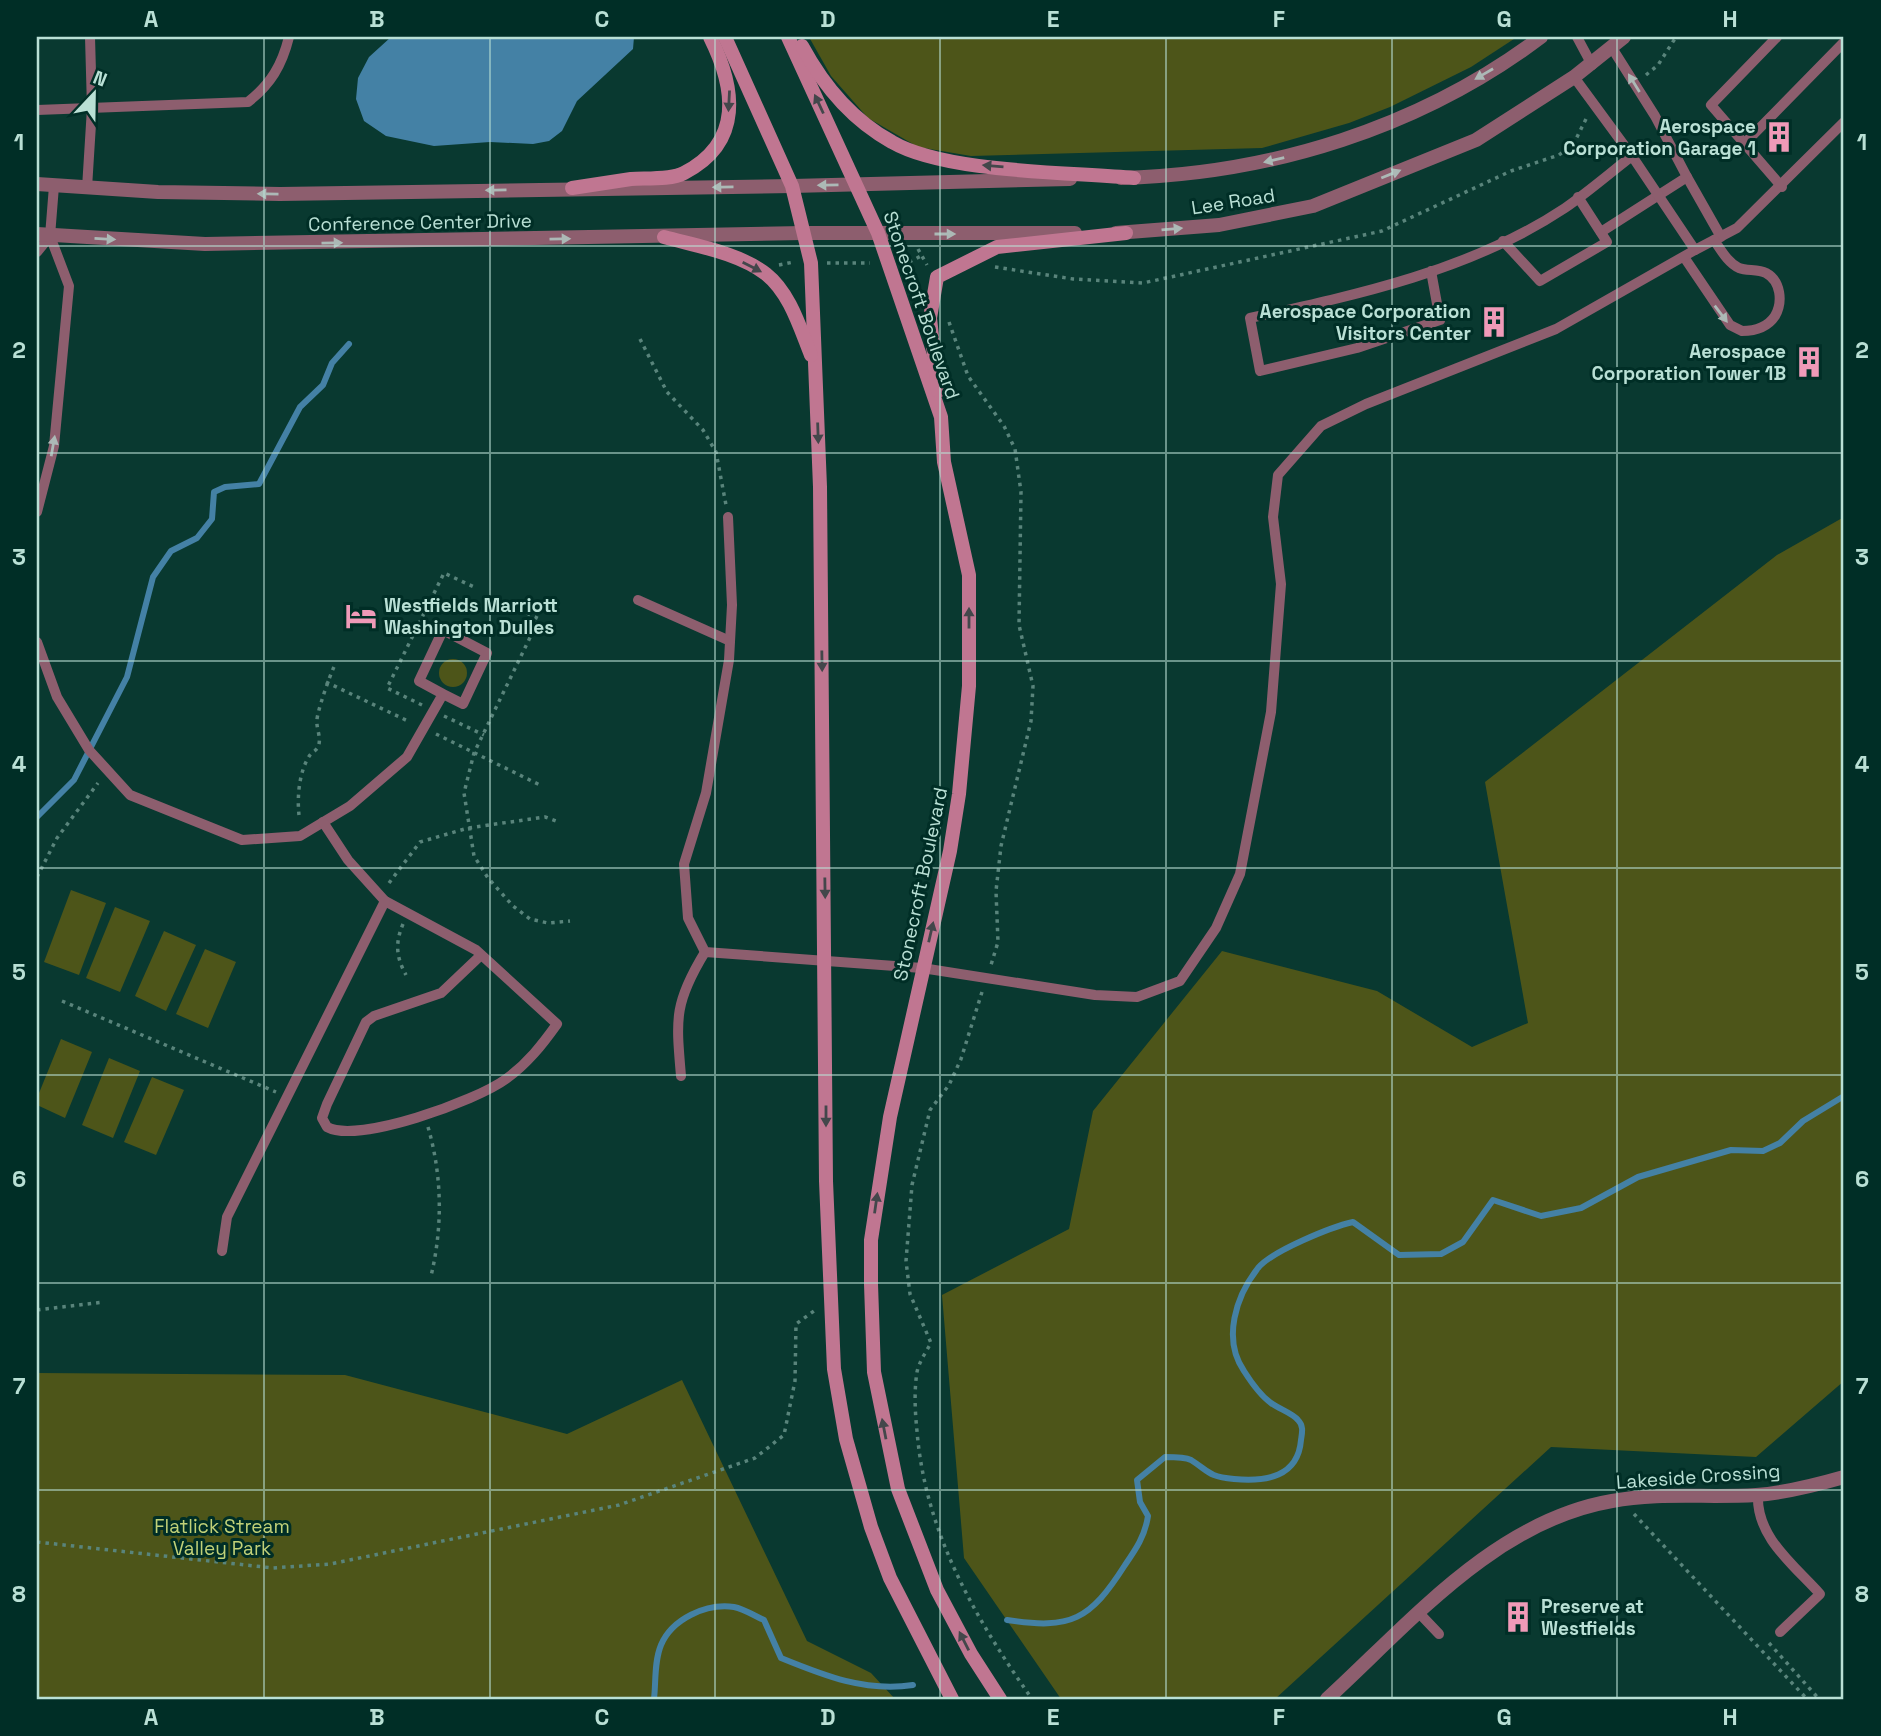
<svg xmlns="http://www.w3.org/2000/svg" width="1881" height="1736" viewBox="0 0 1881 1736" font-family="'Space Grotesk',sans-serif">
  <rect width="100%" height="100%" fill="#093930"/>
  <g fill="#4d5519">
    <path d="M809,37H1517L1471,67L1390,107L1349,123L1262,148L971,156L918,147L868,118L831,76Z"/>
    <path d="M1844,517V1381L1756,1457L1551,1447L1275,1699H1061L964,1558L942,1295L1069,1229L1093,1111L1222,951L1377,991L1472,1047L1528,1023L1485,782L1777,555Z"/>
    <circle cx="453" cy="673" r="14"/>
    <path d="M71,890L106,903L79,975L44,962Z"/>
    <path d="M115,907L150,921L120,992L86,978Z"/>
    <path d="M164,931L196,945L166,1011L135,996Z"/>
    <path d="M205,949L236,962L208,1028L176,1014Z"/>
    <path d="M61,1039L92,1052L65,1118L37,1105V1098Z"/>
    <path d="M109,1058L140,1071L113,1138L82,1125Z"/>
    <path d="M152,1077L184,1090L156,1155L124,1142Z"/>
    <path d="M37,1373L345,1375L567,1434L682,1380L807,1641L871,1673L895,1699H37Z"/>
  </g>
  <path fill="#4481a5" d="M391,37H634L633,49L577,101L562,131L549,141L533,144L490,142L434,146L386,136L364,121L356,99L358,78L369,57Z"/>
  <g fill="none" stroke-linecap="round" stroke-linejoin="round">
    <g stroke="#4481a5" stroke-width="6">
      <path d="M37,817L74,780L127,677L153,577L171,551L197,538L212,519L214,492L225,487L259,484L300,407L323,385L332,363L349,344"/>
      <path d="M1007,1620C1071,1630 1090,1620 1125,1565C1136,1549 1145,1536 1148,1516L1140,1502L1137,1480L1165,1457C1173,1457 1185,1457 1191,1460C1210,1472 1207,1476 1234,1479C1266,1482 1298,1477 1301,1440C1302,1433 1304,1426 1298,1420C1292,1413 1279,1409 1271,1403C1261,1396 1251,1382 1244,1371C1222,1339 1236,1296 1258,1268C1272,1251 1331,1227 1353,1222L1399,1255L1441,1254L1463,1242L1493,1200L1541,1216L1581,1208L1638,1177L1731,1150L1763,1151L1780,1143L1803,1121L1844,1096"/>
      <path d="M654,1699C656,1682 654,1662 661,1645C672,1619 706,1603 734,1607C744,1609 755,1616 764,1620L781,1658C825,1676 865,1692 913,1685"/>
    </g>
    <g stroke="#59847b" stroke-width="3.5" stroke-dasharray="3.5 5" stroke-linecap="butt">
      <path d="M1646,75L1658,65L1676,37"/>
      <path d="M918,249L927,265"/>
      <path d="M909,262L921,256"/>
      <path d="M827,263H870"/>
      <path d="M779,265L794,262"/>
      <path d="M995,267L1073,279L1143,283L1382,231L1511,171L1559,155L1574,143L1586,119"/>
      <path d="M949,322L968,376L1004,426L1015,449L1021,492L1019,625L1033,686L1031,721L1001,846L996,891L998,942L991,965"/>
      <path d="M640,339L667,392L703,430L716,452L726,505"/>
      <path d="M504,602L539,619L474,753L464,793L474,856L488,878L513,906L530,919L548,923L570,921"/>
      <path d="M326,682L410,722"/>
      <path d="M422,705L387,688L444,573L474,587"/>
      <path d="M444,716L484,735"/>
      <path d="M436,734L542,786"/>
      <path d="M299,815C297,797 299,771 310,755C312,752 316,751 318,747C322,738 316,729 317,720C317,712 330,675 334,667"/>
      <path d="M37,877L57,838L98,783"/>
      <path d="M389,883L420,842L468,828L545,817L559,822"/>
      <path d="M403,924C395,943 396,957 406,975"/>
      <path d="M982,992L961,1059L949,1085L930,1110L912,1185L906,1261L910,1294L931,1343C926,1352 919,1362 917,1372C914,1391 915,1412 917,1431C925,1532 975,1618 1032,1699"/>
      <path d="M62,1001L276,1092"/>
      <path d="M428,1127C442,1175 443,1226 431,1276"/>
      <path d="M37,1310L104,1302"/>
      <path d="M1634,1514L1807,1699"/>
      <path d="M37,1542L273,1568L330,1564L619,1505L755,1458L784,1435L795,1381L796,1324L814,1311"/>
      <path d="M1769,1643L1819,1699"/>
    </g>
    <g stroke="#8d5e6e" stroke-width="10">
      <path d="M1577,37L1592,65"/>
      <path d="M1777,37L1711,105L1782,187"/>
      <path d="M1574,77L1632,156"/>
      <path d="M37,110L248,102C271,84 282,65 289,37"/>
      <path d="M1744,144L1844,42"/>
      <path d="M1687,177L1721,237"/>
      <path d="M87,188L92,108L90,37"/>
      <path d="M1601,232L1687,177L1655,116L1612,48"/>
      <path d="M1503,241L1540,281L1607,242L1578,197"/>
      <path d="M1695,250L1737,228L1844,122"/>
      <path d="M37,252L50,236"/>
      <path d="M1684,257L1730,325L1742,331C1755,331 1767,328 1775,316C1783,302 1781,281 1766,273C1758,269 1747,271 1739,268C1728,263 1721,250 1714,240"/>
      <path d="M37,512L54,446L69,286L50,236L54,186"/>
      <path d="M728,517L732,605L729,660L706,793L684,864L688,918L705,952L922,968L1095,995L1137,997L1180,981L1216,928L1240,874L1271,712L1281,584L1273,517L1278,475L1321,426L1366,404L1556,329L1695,250L1632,156C1610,173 1588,192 1565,208C1472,270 1357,295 1250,318L1260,371L1357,348L1440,320L1431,271"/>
      <path d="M638,600L730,641"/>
      <path d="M37,642L57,697L89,750L130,795L242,840L300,836L350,806L407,757L443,694L463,704L487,653L443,630L419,681L443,694"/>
      <path d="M323,822L348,860L385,901L476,950L557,1024C542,1045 527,1064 506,1079C476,1101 358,1144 327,1127L322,1118L327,1104L366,1022L374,1016L441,993L481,955"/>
      <path d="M681,1076C676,1018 674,1003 705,952"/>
      <path d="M222,1251L227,1217L385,901"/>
      <path d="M1758,1495C1756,1537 1794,1565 1820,1594L1780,1632"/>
      <path d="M1420,1614L1439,1634"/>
    </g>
    <g stroke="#8d5e6e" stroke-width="14">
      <path d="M37,184L158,192L280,194L792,186"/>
      <path d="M37,234L205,244L803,233"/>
      <path d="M1327,1699C1410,1623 1495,1521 1612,1501C1659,1492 1707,1498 1756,1495C1785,1493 1816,1485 1844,1477"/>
    </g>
    <g stroke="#8d5e6e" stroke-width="14">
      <path d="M1121,178C1271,174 1420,128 1541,37"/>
      <path d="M792,186L1070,179"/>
      <path d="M803,233H1075"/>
      <path d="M1116,233L1219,225L1313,206L1476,140L1574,77L1624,37"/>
    </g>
    <g stroke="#c07691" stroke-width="14">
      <path d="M725,37L792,186L811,263L820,487L826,1181L834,1369L846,1439L871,1527L890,1578L952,1699"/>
      <path d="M788,37L878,233L941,417L944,462L969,575V686L959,794L950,851L890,1117L871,1240V1284L874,1372L898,1489L937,1590L971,1654L1000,1699"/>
      <path d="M802,46C823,85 852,120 892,142C945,173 1070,172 1134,178"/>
      <path d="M572,188C591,185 611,182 631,179C646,178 671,180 684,173C744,142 735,87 710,37"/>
      <path d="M664,237C697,246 739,253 766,274C790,293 800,328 811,355"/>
      <path d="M938,391L930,318L937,277L997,247L1126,233"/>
    </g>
  </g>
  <defs><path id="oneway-solid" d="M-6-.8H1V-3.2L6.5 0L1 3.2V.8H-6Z" transform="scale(1.75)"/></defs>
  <g fill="#acb9b6">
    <use href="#oneway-solid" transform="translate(1484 74) rotate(150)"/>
    <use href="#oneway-solid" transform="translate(1634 83) rotate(-122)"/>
    <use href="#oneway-solid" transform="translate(1274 160) rotate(167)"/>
    <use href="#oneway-solid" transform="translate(1391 174) rotate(-22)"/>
    <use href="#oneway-solid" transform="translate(828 185) rotate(179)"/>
    <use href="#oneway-solid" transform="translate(723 187) rotate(179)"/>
    <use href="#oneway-solid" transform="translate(496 190) rotate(179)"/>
    <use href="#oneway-solid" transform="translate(268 194) rotate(-179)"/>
    <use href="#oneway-solid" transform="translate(1172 229) rotate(-5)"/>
    <use href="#oneway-solid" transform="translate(945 234)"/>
    <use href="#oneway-solid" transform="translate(105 239) rotate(3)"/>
    <use href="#oneway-solid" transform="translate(560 239) rotate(-1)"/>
    <use href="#oneway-solid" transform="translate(332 243) rotate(-1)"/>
    <use href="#oneway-solid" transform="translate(1721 314) rotate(53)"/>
    <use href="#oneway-solid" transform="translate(53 446) rotate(-80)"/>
  </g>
  <g fill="#43474b">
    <use href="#oneway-solid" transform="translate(729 101) rotate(93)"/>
    <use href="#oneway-solid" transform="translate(819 104) rotate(-115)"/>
    <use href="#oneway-solid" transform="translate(993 166) rotate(-175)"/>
    <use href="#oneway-solid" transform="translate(752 267) rotate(27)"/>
    <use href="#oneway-solid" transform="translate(818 433) rotate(88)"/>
    <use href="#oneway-solid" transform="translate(969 618) rotate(-90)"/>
    <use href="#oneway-solid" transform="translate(822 661) rotate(89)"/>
    <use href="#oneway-solid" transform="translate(825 888) rotate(89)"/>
    <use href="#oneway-solid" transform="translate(931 932) rotate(-77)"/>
    <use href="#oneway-solid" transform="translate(826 1116) rotate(90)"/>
    <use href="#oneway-solid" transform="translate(876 1203) rotate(-82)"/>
    <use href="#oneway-solid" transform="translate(884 1429) rotate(-101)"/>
    <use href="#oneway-solid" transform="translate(964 1641) rotate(-117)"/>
  </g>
  <path fill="none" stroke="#b9e0d5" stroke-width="2" stroke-opacity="0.55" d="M264,37V1699M490,37V1699M715,37V1699M940,37V1699M1166,37V1699M1392,37V1699M1617,37V1699M37,246H1844M37,453H1844M37,661H1844M37,868H1844M37,1075H1844M37,1283H1844M37,1490H1844"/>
  <defs>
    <symbol id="building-bare" viewBox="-9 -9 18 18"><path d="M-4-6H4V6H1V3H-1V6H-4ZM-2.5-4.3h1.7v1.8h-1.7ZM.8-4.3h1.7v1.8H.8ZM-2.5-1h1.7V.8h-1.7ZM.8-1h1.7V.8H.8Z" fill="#ef9ab8" stroke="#002e26" stroke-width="2.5" paint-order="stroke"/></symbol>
    <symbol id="hotel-bare" viewBox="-9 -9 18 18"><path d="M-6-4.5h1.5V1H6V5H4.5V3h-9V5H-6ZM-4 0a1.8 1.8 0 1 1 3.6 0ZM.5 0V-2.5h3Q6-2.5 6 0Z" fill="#ef9ab8" stroke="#002e26" stroke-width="2.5" paint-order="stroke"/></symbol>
  </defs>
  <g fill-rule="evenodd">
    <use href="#building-bare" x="1757" y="115" width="44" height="44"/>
    <use href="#building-bare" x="1472" y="300" width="44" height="44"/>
    <use href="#building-bare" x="1787" y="340" width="44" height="44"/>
    <use href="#hotel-bare" x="339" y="594" width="44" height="44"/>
    <use href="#building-bare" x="1496" y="1595" width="44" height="44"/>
  </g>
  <g text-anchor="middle" stroke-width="6" stroke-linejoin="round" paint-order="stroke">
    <g font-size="19" font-weight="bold" fill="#b9e0d5" stroke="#002e26" text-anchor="end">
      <text x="1756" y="133">Aerospace<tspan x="1756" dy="22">Corporation Garage 1</tspan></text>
      <text x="1471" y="318">Aerospace Corporation<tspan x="1471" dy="22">Visitors Center</tspan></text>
      <text x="1786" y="358">Aerospace<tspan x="1786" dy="22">Corporation Tower 1B</tspan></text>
      <text x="384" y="612" text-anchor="start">Westfields Marriott<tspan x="384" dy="22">Washington Dulles</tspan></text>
      <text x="1541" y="1613" text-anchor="start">Preserve at<tspan x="1541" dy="22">Westfields</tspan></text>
    </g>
    <g font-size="19" fill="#b9e0d5" stroke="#002e26">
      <text transform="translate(1233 201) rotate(-9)" y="7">Lee Road</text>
      <text transform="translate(420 222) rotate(-1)" y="7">Conference Center Drive</text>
      <text transform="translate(922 305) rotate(71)" y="7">Stonecroft Boulevard</text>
      <text transform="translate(920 884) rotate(-78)" y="7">Stonecroft Boulevard</text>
      <text transform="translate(1698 1476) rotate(-4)" y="7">Lakeside Crossing</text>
    </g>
    <g font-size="19" fill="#c1d178" stroke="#002e26">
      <text x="222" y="1533">Flatlick Stream<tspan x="222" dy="22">Valley Park</tspan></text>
    </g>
  </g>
  <rect width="1881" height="1736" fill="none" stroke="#002e26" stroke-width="77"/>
  <g transform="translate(94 94) rotate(22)" stroke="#002e26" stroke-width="5" paint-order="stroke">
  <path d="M0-5L12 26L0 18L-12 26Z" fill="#b9e0d5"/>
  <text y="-10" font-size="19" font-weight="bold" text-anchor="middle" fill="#b9e0d5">N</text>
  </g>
  <rect x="38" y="38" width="1804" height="1660" fill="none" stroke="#b9e0d5" stroke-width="2.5"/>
  <g font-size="23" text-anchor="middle" font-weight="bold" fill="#b9e0d5">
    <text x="151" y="27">A</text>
    <text x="377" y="27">B</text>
    <text x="602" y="27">C</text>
    <text x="828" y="27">D</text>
    <text x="1053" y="27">E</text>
    <text x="1279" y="27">F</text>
    <text x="1504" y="27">G</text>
    <text x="1730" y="27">H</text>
    <text x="19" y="150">1</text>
    <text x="1862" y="150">1</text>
    <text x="19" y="358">2</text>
    <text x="1862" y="358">2</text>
    <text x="19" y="565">3</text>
    <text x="1862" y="565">3</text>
    <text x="19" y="772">4</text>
    <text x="1862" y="772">4</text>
    <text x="19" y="980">5</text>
    <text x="1862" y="980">5</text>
    <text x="19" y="1187">6</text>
    <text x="1862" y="1187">6</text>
    <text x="19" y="1394">7</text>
    <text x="1862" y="1394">7</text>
    <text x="19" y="1602">8</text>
    <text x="1862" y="1602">8</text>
    <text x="151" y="1725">A</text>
    <text x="377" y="1725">B</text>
    <text x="602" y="1725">C</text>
    <text x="828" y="1725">D</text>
    <text x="1053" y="1725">E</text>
    <text x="1279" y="1725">F</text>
    <text x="1504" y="1725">G</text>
    <text x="1730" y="1725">H</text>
  </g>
</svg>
